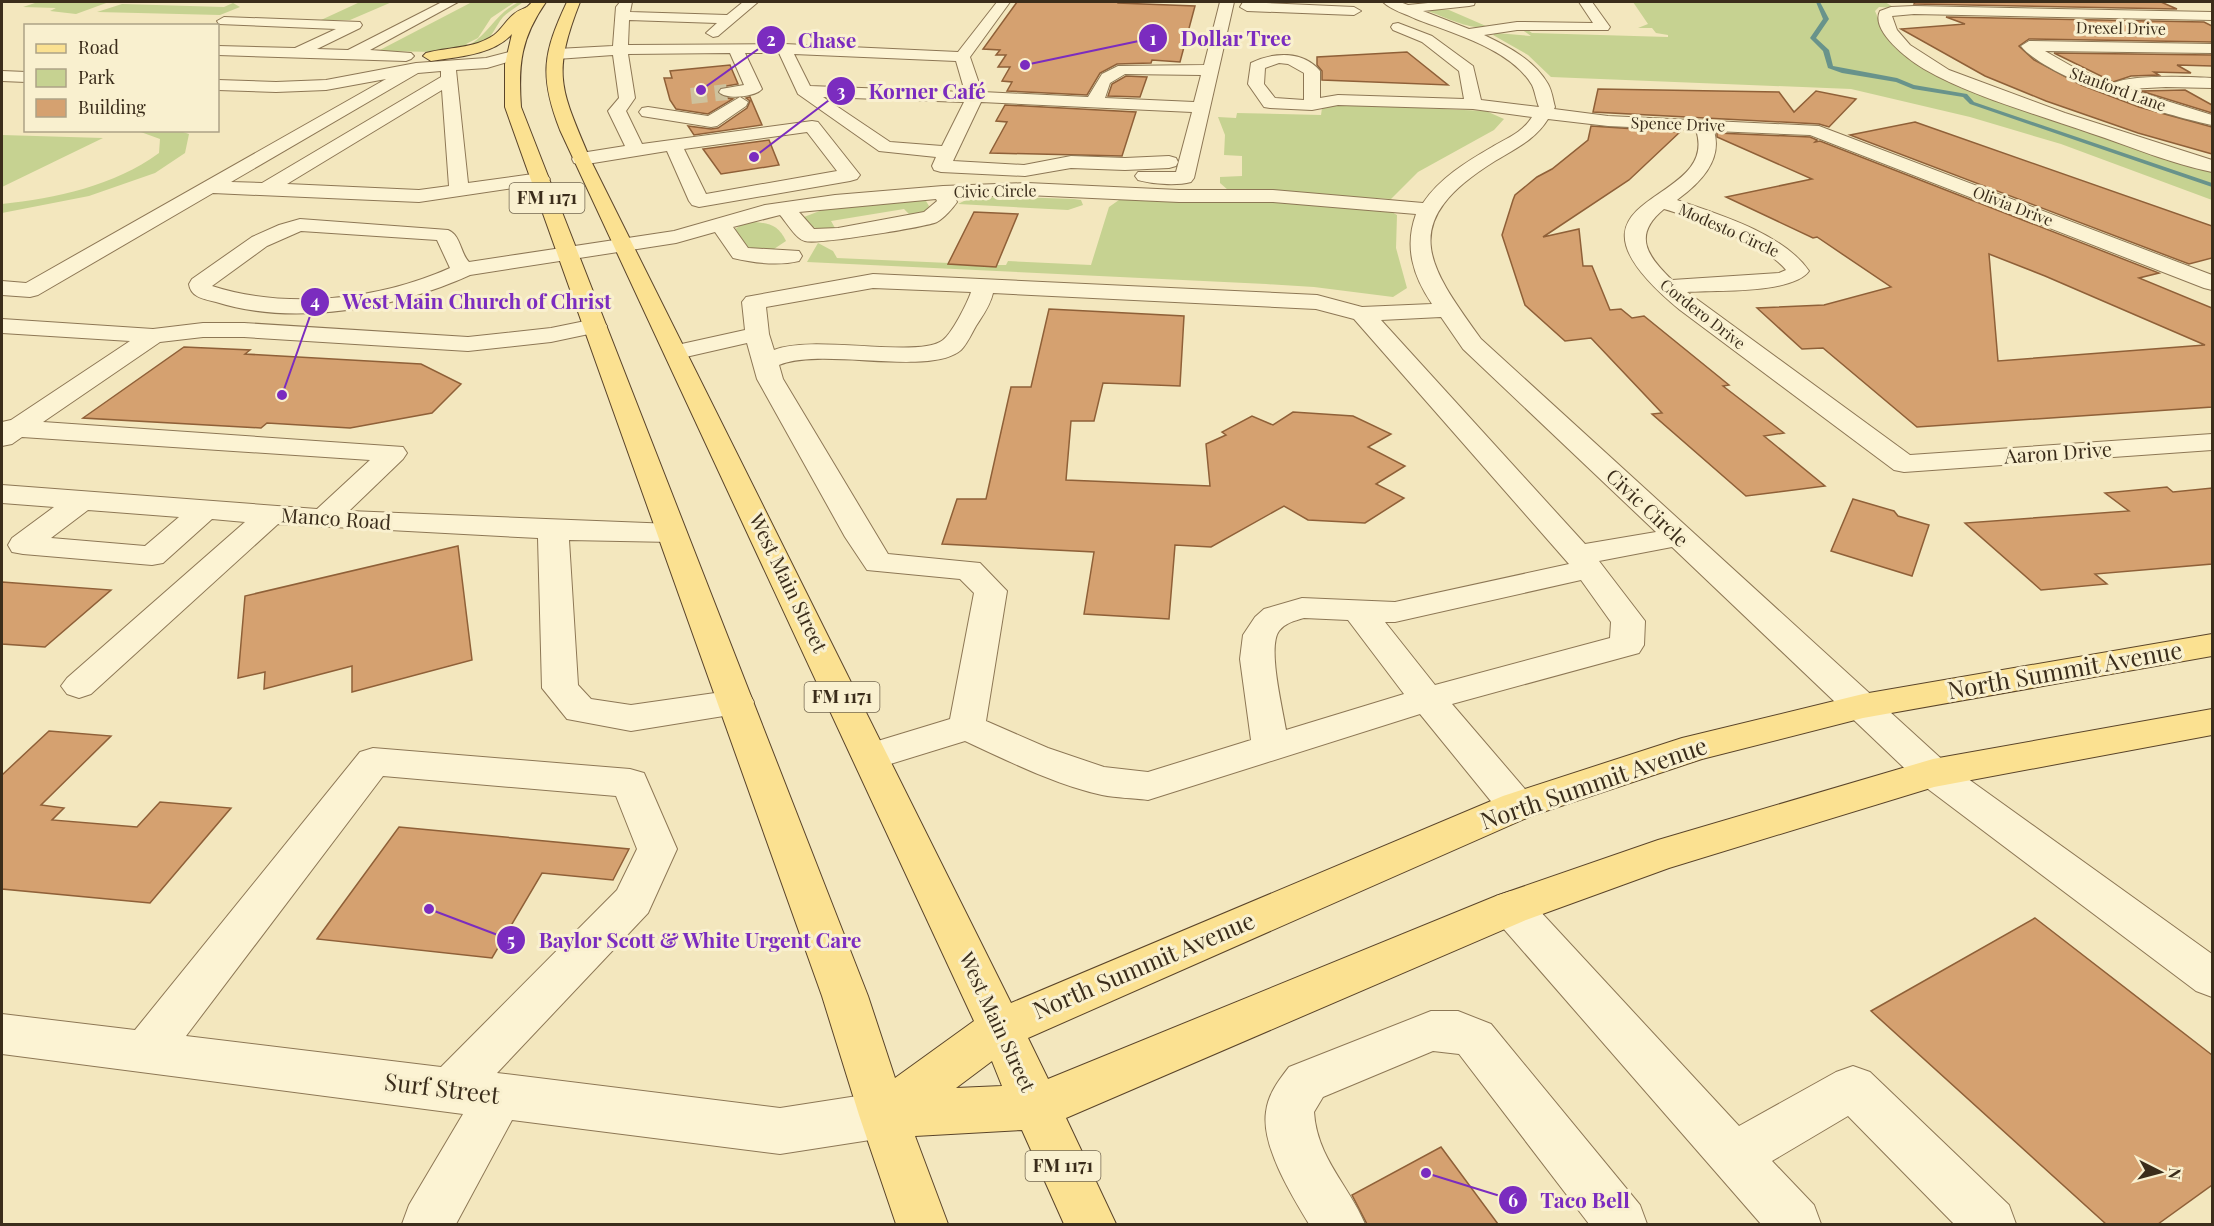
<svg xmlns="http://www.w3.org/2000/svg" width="2214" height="1226" viewBox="0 0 2214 1226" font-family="'Playfair Display',serif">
  <rect width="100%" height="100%" fill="#f3e7be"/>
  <g fill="#c6d291">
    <path d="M38,2H109L76,14L50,11L56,8L23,7Z"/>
    <path d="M360,2H392L350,20H321Z"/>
    <path d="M472,2H515L491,18L478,38L466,44L471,46L438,52L378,51Z"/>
    <path d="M519,2H523C517,7 509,11 503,17C493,29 490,47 471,44C490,32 496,13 519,2Z"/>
    <path d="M1607,2H1885L1895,8L1879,7L1875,11L1883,30L1909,57L2137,146L2212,169V200L2061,144L1970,117L1851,89L1551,77L1528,55L1493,35L1496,33L1531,36L1521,29L1528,30L1532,33L1668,37V35L1656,33L1652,28H1638L1648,24L1633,2Z"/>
    <path d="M233,3L240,7L220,15L97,12L122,4L224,7Z"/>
    <path d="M1430,9L1449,10L1486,26C1475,32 1442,16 1428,11Z"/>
    <path d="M1334,104L1486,111L1504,119L1494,130L1418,172L1391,199L1228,190L1220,183V177L1242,176V156L1224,155L1225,135L1218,117L1236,118L1237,113L1321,115L1322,108Z"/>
    <path d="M138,131H180L189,134L185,153L155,173L89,196L2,213V204C56,198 114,186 159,153L160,139Z"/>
    <path d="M2,135L103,138L2,187Z"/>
    <path d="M989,196L1074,199L1081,200L1083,205L1068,210L958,204L970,198Z"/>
    <path d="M920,199L926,201L929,206L925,212L911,216L904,209L831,221L835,228C821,229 810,231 804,217L830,207Z"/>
    <path d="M1119,200H1252L1388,210L1397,215L1396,248L1407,288L1393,297L1314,287L1266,284L807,262L818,243L833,251L837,258L994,265H1006L1008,261L1091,265L1109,207Z"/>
    <path d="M754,222C770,223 779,226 786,241L774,249L745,248L734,230L742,224Z"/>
  </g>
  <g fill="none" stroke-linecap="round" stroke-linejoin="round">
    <path fill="#68938b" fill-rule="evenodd" d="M1816,2H1820L1829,19L1816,38L1829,50L1833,66L1897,78L1914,85L1967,94L1974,102L2212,183V187L1970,104L1963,97L1913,89L1896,82L1842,73L1828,68L1823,51L1810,38L1823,19Z"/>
  </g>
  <g fill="#d5a170" stroke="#8f6038" stroke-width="1.5" fill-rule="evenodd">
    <path d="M1017,2H1118V3L1195,6L1180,62L1152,60L1151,63L1117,64L1100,73L1087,95L1007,91L1012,82L1002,81L1010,67H998L1006,55H996L1000,50L983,49Z"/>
    <path d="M1915,2H2161L2177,9L1914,4Z"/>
    <path d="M1946,17L2204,22L2212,26V42L2029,39L2019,46L2034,60L2081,85L2139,107L2212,127V154L2138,133L2046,101L1985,76L1901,29L1965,24Z"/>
    <path d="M1407,52L1448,85L1322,80V71L1317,65V57Z"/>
    <path d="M2054,53L2212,55V66L2177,65L2191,73L2154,72L2159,75L2131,76L2113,82Z"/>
    <path d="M730,65L738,84L721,87L717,92L722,97L733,99L708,114L676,109L670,100L664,78H672L670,71Z"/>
    <path d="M1126,76L1147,77L1140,97L1108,96L1112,84Z"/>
    <path d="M1598,89L1779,92L1794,112L1816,91L1856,99L1829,127L1819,124L1593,112Z"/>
    <path d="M2185,90L2212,105V113L2141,91Z"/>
    <path d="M750,97L762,125L694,135L688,126L711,129L718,128L747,108L750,101L746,98Z"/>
    <path d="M1005,105L1136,112L1122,156L990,153L1007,122L996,121Z"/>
    <path d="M1915,122L2212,226V258L2189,264L1850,135Z"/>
    <path d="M1591,126L1680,132L1629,180L1543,237L1579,229L1583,266H1592L1610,310L1621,309L1632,318L1644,316L1729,385L1723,386L1784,433L1764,436L1825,486L1746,496L1652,414L1662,413L1591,338L1565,341L1525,305L1502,235L1513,200L1515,195L1537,177L1552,169L1588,140Z"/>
    <path d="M1717,133L1810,137L1817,140L1815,142L1820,141L2159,273L2139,278L2212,308V407L1917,427L1823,348L1802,349L1757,308L1824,305L1891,287L1817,237L1813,238L1726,197L1812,179L1717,137ZM1989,254L2045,276L2205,345L1998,361Z"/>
    <path d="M769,140L779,165L721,174L703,149Z"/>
    <path d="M974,212L1018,214L996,267L948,264Z"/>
    <path d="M1049,309L1184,316L1180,386L1103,383L1094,421H1071L1066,480L1210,486L1206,444L1226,435L1222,432L1252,416L1273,425L1293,412L1353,416L1391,434L1368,447L1405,466L1376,484L1404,498L1365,523L1308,520L1284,506L1211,547L1175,545L1169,619L1084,614L1094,552L942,544L957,499H986L1011,387H1031Z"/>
    <path d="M184,347L250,350L245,354L421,364L461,384L432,413L350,428L267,423L261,428L83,418Z"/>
    <path d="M2167,487L2173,492L2212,488V564L2095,574L2107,584L2041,590L1965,523L2129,511L2105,493Z"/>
    <path d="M1853,499L1894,511L1898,516L1929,525L1912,576L1831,551Z"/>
    <path d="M458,546L472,660L352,692V666L264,689L265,672L238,678L245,596Z"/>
    <path d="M2,582L111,590L45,647L2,644Z"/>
    <path d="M49,731L111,736L41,805L64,808L52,820L137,827L160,802L231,808L150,903L2,889V775Z"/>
    <path d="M399,827L629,849L613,880L542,873L492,958L317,939Z"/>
    <path d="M2035,918L2212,1055V1185L2158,1224H2106L1871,1011Z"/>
    <path d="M1441,1147L1498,1224H1367L1352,1195Z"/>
  </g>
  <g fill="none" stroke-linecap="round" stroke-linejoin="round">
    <path stroke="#cec29d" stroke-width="16" stroke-dasharray="16 8" stroke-linecap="butt" d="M691,96L727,92"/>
    <defs>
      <g id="minor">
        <path d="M442,2H458L370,50L411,53L414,56L411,59L406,61L218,55V46L295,48L336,29L219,24L217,21L224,17L360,22L362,25L360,28L317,49L348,50Z"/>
        <path d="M620,2H632L630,12L727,15L743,2H758L718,36L713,37L706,33L717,23L629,20L628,45L784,44L958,52L997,2H1010L970,57L982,92L1088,97L1102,74L1118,66L1204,65L1220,2H1234L1194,178L1191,182C1176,186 1153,184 1138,180L1135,176L1138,172H1176L1192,112L981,102L953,161L1024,165L1071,156L1125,158L1169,156L1176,158L1178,162L1176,166L1169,168L1125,170L1071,168L1025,176L941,172L934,170L932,166L936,157L879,151L798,94L779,53H745L762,89C755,97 726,100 719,92L721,89L744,85L730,53L628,54L635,98L626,111L642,144L812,121L818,122L860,175L857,179L850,181L699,207L692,205L689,201L667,151L581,165L574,163L572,159L574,155L581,153L625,146L608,111L619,98L613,55L557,59L549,54L557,49L613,46L616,7ZM794,54L956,61L965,92L810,86ZM1125,74L1201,75L1194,102L1105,98L1110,83ZM823,97L964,102L942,146L890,142ZM807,132L837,171L706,194L684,149Z"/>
        <path d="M1243,2L1354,7L1361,11L1354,15L1247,11L1240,7Z"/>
        <path d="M1383,2H1400L1408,5L1438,2H1475L1474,5L1469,6L1423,11L1469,29L1517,22L1593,23L1579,2H1592L1610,27L1608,30H1517L1484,35C1509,47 1534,60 1548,84C1552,91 1553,100 1555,107L1554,109L1608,116L1819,126L2212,275V290L2204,288L1810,135L1714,131C1723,161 1699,184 1677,200C1718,214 1784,234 1809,271C1793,294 1714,290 1687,292L1910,455L2212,434V450L1904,472L1894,470L1680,310C1536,191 1722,208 1696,130L1608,126L1548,119C1535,140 1516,148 1495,161C1397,222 1426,263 1481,339L1946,763L2212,954V997L2196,991L1920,783L1672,547L1599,561L1645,621L1644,645L1639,653L1452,704L1531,796L1537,806L1531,816L1517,821L1503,816L1420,714L1148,800C1133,798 1117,798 1102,795C1058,786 1006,760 965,741L871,770L858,767L852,757L858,747L950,719L974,593L960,579L867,570L845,537L757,379L747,343L677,359L668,357L665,352L668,347L745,330L742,302L746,297L873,274L1317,295L1362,307L1432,304C1413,276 1404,247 1416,214L1273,202H1179L1027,195L955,197L957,202C953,208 944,218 937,222C925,227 817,245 805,241C796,239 787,223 780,215L733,227L748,248L799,251L802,256L799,261C778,266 754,263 733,258L715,232L676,243L470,275C398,308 294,327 216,302C205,299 191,298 189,284L192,279L252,237L279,225L300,219L448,230C461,235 460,253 469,262L674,231L765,205L835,195L943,186L1027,183L1179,190H1273L1423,203C1440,178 1466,162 1492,147C1507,138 1522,133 1532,117L1473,109L1338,105L1312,110L1270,108L1264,107L1248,84L1251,63C1273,52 1303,50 1320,71V98L1338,95L1464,99L1459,71L1422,42L1393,30L1391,27L1393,24L1398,23L1432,36L1473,66L1481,100L1539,107C1536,100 1535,91 1532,85C1511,49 1452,33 1416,19C1406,14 1391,10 1383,2ZM1279,63L1288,64L1304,73V100L1275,98L1264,84L1265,68ZM936,199L937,201L924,212L838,228L814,229L799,212ZM1664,209C1692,217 1769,247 1786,270L1779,273L1672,280C1647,256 1632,235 1664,209ZM301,231L437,240L450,268C378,300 287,310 212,286L267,246ZM873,288L971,292C967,304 952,333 943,340C919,359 813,334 774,350L769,334L766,307ZM993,293L1316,309L1354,319L1569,564L1395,602L1302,598L1264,609L1255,617L1243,635L1240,659L1251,740L1148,772L1104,767L1048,748L986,721L1007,591L980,563L888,554L783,379L779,365C823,347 930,377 961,350C967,344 972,333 976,326C983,315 990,306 993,293ZM1441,317L1463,349L1656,532L1585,544L1381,320ZM1581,580L1611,622L1610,638L1435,685L1385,622H1395ZM1304,618L1348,620L1404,694L1286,730C1283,710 1267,647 1279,631C1285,623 1294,621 1304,618Z"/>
        <path d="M1914,6L2212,12V20L1914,14L1892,16L1897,30L1910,45L1949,70L2065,113L2212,160V172C2171,164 2130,146 2090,133C2039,115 1970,96 1924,69C1909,60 1870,31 1880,11L1891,7Z"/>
        <path d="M2029,41L2212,44V53L2045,51L2073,67L2113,84C2125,74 2195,77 2212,78V88L2166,87L2128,89L2212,115V125C2170,117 2047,79 2021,46Z"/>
        <path d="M513,51L518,53L521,56L518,59L487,68L456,70L468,183L540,173L547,175L550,179L547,183L419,202L213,193L38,295L30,297L2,295V281L26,283L386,79L326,90L276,92L218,90V80L276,82L326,80L416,63L486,58ZM441,71V77L262,183L231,182L418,73ZM442,90L449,186L419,190L287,184Z"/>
        <path d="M2,71L26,72V82L2,81Z"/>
        <path d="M740,97L748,102L746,106L717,126L711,127L648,117L642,116L639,112L642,108L648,107L708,116Z"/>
        <path d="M2,319L153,329L203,323H244L468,337L551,328L595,319L603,321L607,326L603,331L551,342L468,351L244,337H203L160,342L43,422L403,447L407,453L403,459L349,511L672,524L683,527L687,533L683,539L672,542L569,540L578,685L591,699L631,705L736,690L749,693L754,702L749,711L736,714L631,731L567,719L542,688L538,538L278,524L91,694L79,698L67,694L61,686L67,678L245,522L212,519L163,563L152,565L23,554L12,552L8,545L12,538L54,507L2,503V485L317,509L370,460L22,437L12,444L2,446V422L11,420L130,341L2,333ZM88,510L179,517L145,546L51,538Z"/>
        <path d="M373,748L630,769L644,773L677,849L648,913L497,1073L780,1108L883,1092L900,1099L907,1115L900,1131L883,1138L780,1154L512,1120L456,1224H402L409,1205L463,1114L2,1054V1014L135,1030L360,752ZM383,776L616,796L637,849L617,890L441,1067L186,1036Z"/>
        <path d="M1511,891L1526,896L1739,1126L1836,1072L1853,1066L1870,1072L2009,1205L2016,1224H1954L1848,1116L1772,1161L1814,1205L1821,1224H1761L1496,920L1490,908L1496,896Z"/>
        <path d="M1431,1011H1458L1491,1024L1640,1205L1647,1224H1589L1459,1054L1433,1051L1323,1097L1314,1112C1317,1158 1348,1184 1365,1224H1309C1292,1196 1261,1146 1266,1112C1268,1094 1279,1080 1289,1067Z"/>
      </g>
      <path id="major" d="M532,2H546C521,38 518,64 521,107L868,996L895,1078L974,1021L560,130C539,76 543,53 567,2H580C551,76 561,89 590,159L1011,1003L1503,796L1682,738L1863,694L2212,634V656L1863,718L1702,759L1531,816L1028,1038L1048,1079L1496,896L1658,840L1933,759L2212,709V735L1934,787L1669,868L1526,920L1066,1118L1116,1224H1064L1022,1130L915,1136L948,1224H896L859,1115L822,996L505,107V64L512,34C493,55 458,57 431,61L423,56L426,53C448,47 474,49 494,35C502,29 506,20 514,14C522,7 525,11 532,2ZM992,1061L1002,1086L956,1088Z"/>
    </defs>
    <use href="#minor" stroke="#8d7755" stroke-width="2"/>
    <use href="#major" stroke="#5a442a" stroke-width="2"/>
    <use href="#minor" fill="#fcf3d3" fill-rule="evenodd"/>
    <use href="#major" fill="#fbe191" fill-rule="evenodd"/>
  </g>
  <g text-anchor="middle" stroke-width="6" stroke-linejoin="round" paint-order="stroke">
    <g font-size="16" fill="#3b2d1b" stroke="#f9f0cf">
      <text transform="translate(2121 28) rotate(1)" y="6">Drexel Drive</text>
      <text transform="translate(2118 89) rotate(20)" y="6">Stanford Lane</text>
      <text transform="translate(1678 124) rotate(2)" y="6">Spence Drive</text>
      <text transform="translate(995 191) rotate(-1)" y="6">Civic Circle</text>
      <text transform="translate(2013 206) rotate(21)" y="6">Olivia Drive</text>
      <text transform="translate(1729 230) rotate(24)" y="6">Modesto Circle</text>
      <text transform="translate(1703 314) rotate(38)" y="6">Cordero Drive</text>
    </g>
    <g fill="#f9f0cf" stroke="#746851" stroke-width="1.5">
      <rect x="509.5" y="183" width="75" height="30" rx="4.5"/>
      <rect x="804.5" y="682" width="75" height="30" rx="4.5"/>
      <rect x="1025.5" y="1151" width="75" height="30" rx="4.5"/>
    </g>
    <g font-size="18" font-weight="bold" fill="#3b2d1b">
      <text x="547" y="204">FM 1171</text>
      <text x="842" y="703">FM 1171</text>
      <text x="1063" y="1172">FM 1171</text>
    </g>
    <g font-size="20" fill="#3b2d1b" stroke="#f9f0cf">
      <text transform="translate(2058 453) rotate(-4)" y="7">Aaron Drive</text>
      <text transform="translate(1647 508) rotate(43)" y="7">Civic Circle</text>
      <text transform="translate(336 519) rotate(4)" y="7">Manco Road</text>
      <text transform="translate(788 583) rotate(64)" y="7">West Main Street</text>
      <text transform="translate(997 1022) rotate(65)" y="7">West Main Street</text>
    </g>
    <g font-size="24" fill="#3b2d1b" stroke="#f9f0cf">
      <text transform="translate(2065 671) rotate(-10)" y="8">North Summit Avenue</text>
      <text transform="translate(1594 784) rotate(-19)" y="8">North Summit Avenue</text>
      <text transform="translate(1144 966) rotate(-23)" y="8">North Summit Avenue</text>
      <text transform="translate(442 1089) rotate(7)" y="8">Surf Street</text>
    </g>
  </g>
  <path fill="none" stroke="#7b2cbf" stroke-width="2" d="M1025 65L1153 38M701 90L771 40M754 157L841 91M282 395L315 302M429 909L511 940M1426 1173L1513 1200"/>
  <g fill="#7b2cbf" stroke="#f9f0cf" stroke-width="2">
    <circle cx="1025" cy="65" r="6"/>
    <circle cx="701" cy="90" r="6"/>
    <circle cx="754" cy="157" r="6"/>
    <circle cx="282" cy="395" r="6"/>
    <circle cx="429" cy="909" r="6"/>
    <circle cx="1426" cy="1173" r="6"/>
    <circle cx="1153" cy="38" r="15"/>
    <circle cx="771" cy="40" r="15"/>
    <circle cx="841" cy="91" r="15"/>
    <circle cx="315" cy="302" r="15"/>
    <circle cx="511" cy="940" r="15"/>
    <circle cx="1513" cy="1200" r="15"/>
  </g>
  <g font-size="18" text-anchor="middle" font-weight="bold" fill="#fff">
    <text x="1153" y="45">1</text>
    <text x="771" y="46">2</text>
    <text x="841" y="98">3</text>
    <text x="315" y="308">4</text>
    <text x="511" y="947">5</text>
    <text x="1513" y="1207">6</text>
  </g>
  <g font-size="21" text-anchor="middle" font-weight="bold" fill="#7b2cbf" stroke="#f9f0cf" stroke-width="6" stroke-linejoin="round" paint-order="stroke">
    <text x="1236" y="46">Dollar Tree</text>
    <text x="827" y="48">Chase</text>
    <text x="927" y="99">Korner Café</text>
    <text x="477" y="309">West Main Church of Christ</text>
    <text x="700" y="948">Baylor Scott &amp; White Urgent Care</text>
    <text x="1585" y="1208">Taco Bell</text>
  </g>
  <rect width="2214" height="1226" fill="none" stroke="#3b2d1b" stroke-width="6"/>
  <rect x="24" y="24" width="195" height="108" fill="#f9f0cf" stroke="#ada287" stroke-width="1.5"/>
  <rect x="36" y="44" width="30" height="9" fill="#fbe191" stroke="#ada287" stroke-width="1.5"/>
  <text x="78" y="54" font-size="18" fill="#3b2d1b">Road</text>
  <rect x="36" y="69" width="30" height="18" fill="#c6d291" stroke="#ada287" stroke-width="1.5"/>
  <text x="78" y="84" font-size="18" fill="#3b2d1b">Park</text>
  <rect x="36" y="99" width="30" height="18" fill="#d5a170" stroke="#ada287" stroke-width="1.5"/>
  <text x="78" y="114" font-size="18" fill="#3b2d1b">Building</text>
  <g transform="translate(2160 1172) rotate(96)" stroke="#f9f0cf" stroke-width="4.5" paint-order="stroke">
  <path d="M0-4.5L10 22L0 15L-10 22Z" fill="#3b2d1b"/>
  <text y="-9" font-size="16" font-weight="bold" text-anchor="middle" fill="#3b2d1b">N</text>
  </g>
</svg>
